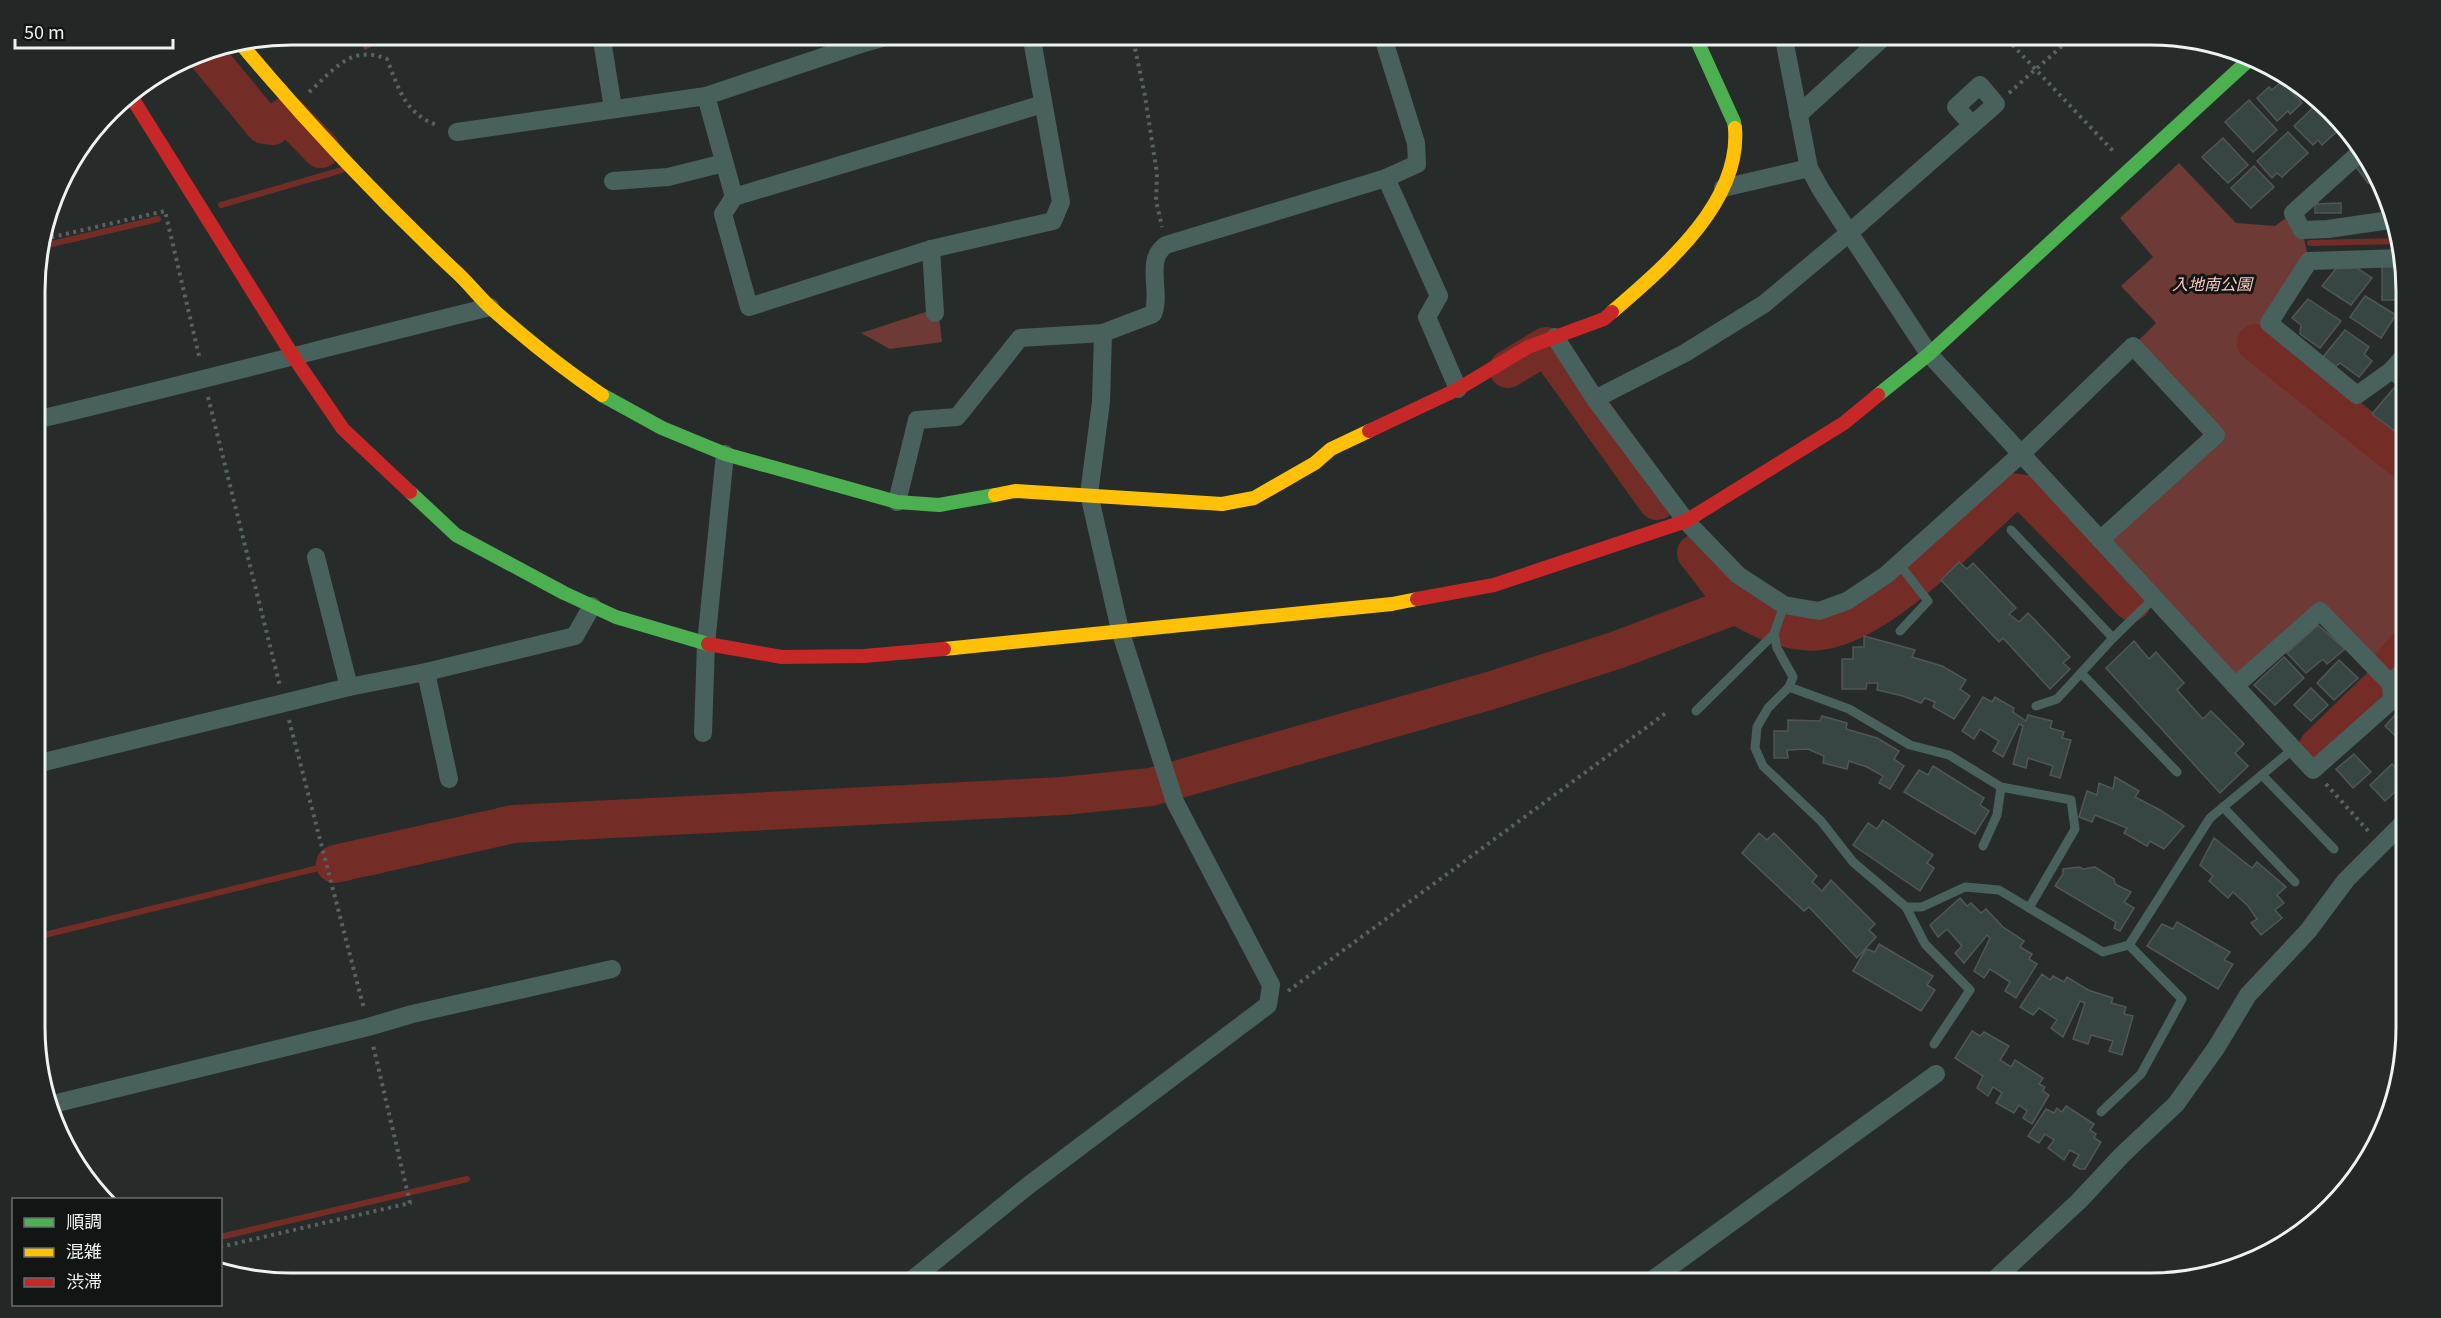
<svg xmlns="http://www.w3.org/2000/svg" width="2441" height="1318" viewBox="0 0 2441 1318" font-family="Georgia,'Noto Sans JP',serif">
  <rect width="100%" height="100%" fill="#272c2b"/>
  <g fill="#6e3a35">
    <path d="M356,35H386L380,42L365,50Z"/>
    <path d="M2179,163L2236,223L2275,226L2293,213L2302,230L2309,261L2269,323L2247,343L2283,376L2405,475V634L2376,668L2320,611L2235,686L2100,540L2216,435L2133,346L2156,323L2121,286L2153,257L2120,218Z"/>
    <path d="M938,308L942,342L890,349L861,333Z"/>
  </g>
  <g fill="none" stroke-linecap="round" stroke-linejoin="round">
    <g stroke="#742c26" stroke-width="6">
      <path d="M221,205L342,170"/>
      <path d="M2310,243L2398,241"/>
      <path d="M43,246L158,219"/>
      <path d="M36,937L335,864"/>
      <path d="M220,1237L467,1179"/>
    </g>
    <g stroke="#742c26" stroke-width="38">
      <path d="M204,52L264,125L272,126L288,115L321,149"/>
      <path d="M2256,343L2405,462"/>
      <path d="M1508,369L1546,346L1657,501"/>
      <path d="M1696,553L1736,605"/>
      <path d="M2392,664L2405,649"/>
      <path d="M2318,747L2380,687"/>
      <path d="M335,864L513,824L1063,796L1151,787L1489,691L1617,650L1736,605C1760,620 1792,635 1821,631C1882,623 1965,533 2011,492L2027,494L2132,602"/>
    </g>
  </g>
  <g fill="#374643" stroke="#525655" stroke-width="1.5">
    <path d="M2282,81L2302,103L2290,114L2288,111L2277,121L2257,98L2269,87L2272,90Z"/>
    <path d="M2249,100L2277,130L2253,152L2225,122Z"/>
    <path d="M2320,101L2343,126L2322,145L2318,140L2313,145L2294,126Z"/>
    <path d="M2288,132L2308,153L2282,177L2277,173L2272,178L2257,161Z"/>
    <path d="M2223,138L2248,165L2228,183L2202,157Z"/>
    <path d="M2366,157L2376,183H2368L2356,167Z"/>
    <path d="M2254,166L2274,187L2251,208L2231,188Z"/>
    <path d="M2341,203V213H2315V204Z"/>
    <path d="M2351,264L2372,278L2351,305L2322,286L2339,265Z"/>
    <path d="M2382,267H2404V293H2400V300H2382Z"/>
    <path d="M2365,296L2396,315L2381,338L2350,317Z"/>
    <path d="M2308,299L2341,321L2320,348L2300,334L2301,325L2292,318Z"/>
    <path d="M2345,330L2369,347L2364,354L2372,361L2359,377L2340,363L2335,367L2323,357Z"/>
    <path d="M2394,388L2405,397V433L2399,428L2396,432L2372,414Z"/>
    <path d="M1959,562L1967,569L1973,563L2016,608L2009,614L2019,622L2028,613L2070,657L2063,663L2070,669L2050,689L2003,638L1999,642L1941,580Z"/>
    <path d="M2318,625L2345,649L2327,664L2323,659L2306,673L2287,653Z"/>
    <path d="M1864,636L1915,650L1912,657L1942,666L1966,680L1960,689L1970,696L1954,719L1933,707L1935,702L1925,698L1921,703L1903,696L1877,690L1878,683H1867L1866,689H1842V659H1853V647H1864Z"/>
    <path d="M2134,641L2149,659L2156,652L2184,683L2177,690L2203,719L2211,711L2244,744L2235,753L2248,766L2220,793L2106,668Z"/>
    <path d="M2284,657L2304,678L2275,705L2254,685Z"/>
    <path d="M2339,660L2358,678L2334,700L2317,683Z"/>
    <path d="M2311,688L2328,705L2311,721L2294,705Z"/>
    <path d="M1983,697L1992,702L1995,697L2014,708L2013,712L2026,721L2028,715L2052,721L2050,728L2064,732L2062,738L2071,740L2060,778L2050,775L2053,766L2028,758L2026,768L2013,764L2023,726L2019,724L2003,757L1993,751L1999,741L1980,729L1974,739L1962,731Z"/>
    <path d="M2406,703V744L2405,745L2385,726Z"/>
    <path d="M1822,716L1847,723L1846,729L1877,738L1899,751L1894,759L1904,766L1890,789L1879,783L1883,776L1867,767L1849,761L1847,769L1823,763L1824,756L1808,749L1787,750L1788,758H1774V731H1788V720L1820,721Z"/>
    <path d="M2354,754L2371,772L2353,788L2336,769Z"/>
    <path d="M2392,764L2406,778V782L2385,801L2370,785Z"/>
    <path d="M1933,766L1984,798L1980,805L1989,811L1975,834L1904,792L1919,770L1928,775Z"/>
    <path d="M2115,777L2139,791L2135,797L2160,810L2184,826L2164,849L2150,841L2147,846L2124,833L2127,828L2095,815L2092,822L2079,817L2087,791L2097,795L2099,783L2113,789Z"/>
    <path d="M1883,820L1933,855L1927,863L1934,868L1920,891L1853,845L1868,823L1877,829Z"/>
    <path d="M1759,833L1767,840L1774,833L1817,876L1812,882L1822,891L1831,880L1875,924L1869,930L1876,937L1857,958L1809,907L1804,911L1742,853Z"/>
    <path d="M2214,838L2252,868L2257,862L2286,887L2277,895L2284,903L2275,910L2282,918L2261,935L2251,923L2257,919L2248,906L2233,892L2228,898L2209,881L2213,876L2200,865Z"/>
    <path d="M2079,867L2083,869L2095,867L2114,879L2115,884L2131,892L2124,902L2134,908L2120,931L2114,928L2116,922L2055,886L2063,874V869Z"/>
    <path d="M1960,898L1967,906L1971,903L1981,913L1986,909L2003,927L2024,941L2020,947L2032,954L2029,959L2037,964L2016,998L2005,991L2010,982L1990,969L1984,978L1974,971L1990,938L1987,935L1964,963L1955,953L1962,946L1947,929L1938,937L1930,925Z"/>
    <path d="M2177,922L2230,952L2224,960L2233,964L2218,989L2147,946L2162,924L2173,929Z"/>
    <path d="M1879,944L1933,976L1927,985L1935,990L1921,1011L1853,971L1866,949L1875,952Z"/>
    <path d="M2042,974L2050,980L2053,976L2064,982L2067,977L2088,990L2113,998L2111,1003L2126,1007L2124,1014L2133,1016L2122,1055L2109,1051L2113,1041L2091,1035L2088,1044L2073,1039L2085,1003L2080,1001L2063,1037L2051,1028L2057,1020L2039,1008L2033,1015L2020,1007Z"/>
    <path d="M1972,1031L1980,1036L1984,1032L2009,1046L2000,1060L2011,1067L2015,1060L2043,1078L2039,1084L2045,1087L2043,1091L2049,1095L2032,1124L2023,1118L2027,1111L2019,1105L2014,1113L1996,1103L2002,1093L1993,1087L1988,1096L1977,1088L1983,1076L1955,1058Z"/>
    <path d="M2066,1106L2094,1124L2090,1130L2096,1134L2094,1138L2101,1142L2085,1169H2080L2073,1165L2079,1155L2070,1150L2064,1160L2048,1148L2054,1140L2045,1134L2039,1143L2028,1136L2046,1109L2054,1113L2057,1108L2062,1112Z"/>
  </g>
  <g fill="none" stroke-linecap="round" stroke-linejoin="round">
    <g stroke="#566361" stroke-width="4" stroke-dasharray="3 4.5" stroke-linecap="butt">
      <path d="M1132,34L1145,96L1157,174L1156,200L1162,227"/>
      <path d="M2002,34L2115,153"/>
      <path d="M309,92C334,70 351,44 387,59C399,90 405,114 439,126"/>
      <path d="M2009,93L2062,46"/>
      <path d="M44,239L165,211L200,360"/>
      <path d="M208,397L280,686"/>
      <path d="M289,720L364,1009"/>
      <path d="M2326,784L2369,832"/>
      <path d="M1288,991L1666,713"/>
      <path d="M220,1247L410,1203L373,1045"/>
    </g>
    <g stroke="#49615c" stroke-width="9">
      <path d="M2011,530L2113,638"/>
      <path d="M1899,564L1928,601L1900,631"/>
      <path d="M1784,605L1774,634L1777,648L1793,677L1789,687L1768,708L1757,727L1755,748L1763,766L1821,821L1853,862L1906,907H1922L1965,887L1999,890L2103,952L2129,945L2210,818L2293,749"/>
      <path d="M2082,674L2177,772"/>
      <path d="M1789,687L1849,709L1910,745L1949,755L2001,787L1997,815L1983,846"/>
      <path d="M2036,706L2057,699L2113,638L2154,598"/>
      <path d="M1696,711L1774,634"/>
      <path d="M2262,775L2334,849"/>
      <path d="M2001,787L2071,800L2075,829L2029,908"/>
      <path d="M2223,807L2295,882"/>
      <path d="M1906,907L1925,944L1970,990L1934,1044"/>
      <path d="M2101,1112L2141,1074L2182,999L2129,945"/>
    </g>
    <g stroke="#49615c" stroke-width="18">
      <path d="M601,34L613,108"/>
      <path d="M1783,34L1809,168L1821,190L1929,354L2313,770L2392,700L2391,684"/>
      <path d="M2073,34H2074"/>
      <path d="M706,96L734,197L723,214L749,307L931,249L1053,221L1061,202L1031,34"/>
      <path d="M1798,115L1887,34"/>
      <path d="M457,132L706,96L864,43L896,34"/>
      <path d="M2364,149L2293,213L2302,230L2328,229L2390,220"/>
      <path d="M1386,178L1439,296L1427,317L1458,389"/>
      <path d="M613,181L668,177L724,163"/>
      <path d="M1723,188L1809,168"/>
      <path d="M734,197L1043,104"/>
      <path d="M931,249L935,313"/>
      <path d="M1555,337L1595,399L1686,521L1738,575L1784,605L1819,611L1847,601L1886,575L2021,454L2133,346L2216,435L2100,540"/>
      <path d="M2405,355L2392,370L2405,380"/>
      <path d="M2392,370L2357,395L2269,323L2309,261L2404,258"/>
      <path d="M1595,399L1685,353L1764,304L1849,233L1996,104L1980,85L1956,107L1972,125"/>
      <path d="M35,420C188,384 339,344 490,307"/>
      <path d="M897,502L917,420L957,417L1020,338L1103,333"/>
      <path d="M316,557L349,687"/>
      <path d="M426,672L449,779"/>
      <path d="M2235,686L2320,611L2391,684L2405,668"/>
      <path d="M703,733L706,644L725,454"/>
      <path d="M36,764L349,687L426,672L575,636L592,606"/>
      <path d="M53,1104L368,1027L412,1014L612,969"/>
      <path d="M908,1283L1029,1185L1268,1005L1271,985L1175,802L1120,630L1089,494L1101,402L1103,333L1153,314C1162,293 1144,259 1166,245L1386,178L1417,164L1416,143L1382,34"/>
      <path d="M1648,1283L1936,1074"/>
      <path d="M1991,1283L2079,1201L2122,1155L2176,1104L2216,1048L2248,995L2308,931L2346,880L2406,820"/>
    </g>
    <g stroke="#4caf50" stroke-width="14">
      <path d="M1694,34L1734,122L1735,128"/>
      <path d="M602,395L662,428L725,454L897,502L939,505L995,495"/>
      <path d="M1878,395L1929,354L2251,58"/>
      <path d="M410,492L456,535L564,593L616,617L708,644"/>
    </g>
    <g stroke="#ffc107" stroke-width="14">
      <path d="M241,44C307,123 378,198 453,269C467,281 478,296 491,308C526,339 563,369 602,395"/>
      <path d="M1612,312C1664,267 1741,203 1735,128"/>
      <path d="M995,495L1015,491L1222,504L1254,498L1315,463L1331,449L1369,431"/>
      <path d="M944,649L1392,604L1417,599"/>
    </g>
    <g stroke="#c62828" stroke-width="14">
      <path d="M129,93L293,356L343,429L410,492"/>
      <path d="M1369,431L1458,389L1528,347L1604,319L1612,312"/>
      <path d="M1417,599L1494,585L1686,521L1844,423L1878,395"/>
      <path d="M708,644L782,657L864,656L944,649"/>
    </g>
  </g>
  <g text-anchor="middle" stroke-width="6" stroke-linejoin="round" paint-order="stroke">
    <g font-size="16" font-style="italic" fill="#fac9c2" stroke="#111514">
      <text x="2212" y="290">入地南公園</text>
    </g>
  </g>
  <path d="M0 0H2441V1318H0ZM291 45H2150A246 246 0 0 1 2396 291V1027A246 246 0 0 1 2150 1273H291A246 246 0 0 1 45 1027V291A246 246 0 0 1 291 45Z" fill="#232726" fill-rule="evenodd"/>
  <path fill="none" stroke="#edf3f1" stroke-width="3" d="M291 45H2150A246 246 0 0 1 2396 291V1027A246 246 0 0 1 2150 1273H291A246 246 0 0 1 45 1027V291A246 246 0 0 1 291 45Z"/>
  <rect x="12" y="1198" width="210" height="108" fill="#111514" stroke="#696e6c" stroke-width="1.5"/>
  <rect x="24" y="1218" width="30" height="9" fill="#4caf50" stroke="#696e6c" stroke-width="1.5"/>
  <text x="66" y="1228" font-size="18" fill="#edf3f1">順調</text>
  <rect x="24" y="1248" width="30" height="9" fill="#ffc107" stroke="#696e6c" stroke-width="1.5"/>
  <text x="66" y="1258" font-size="18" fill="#edf3f1">混雑</text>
  <rect x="24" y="1278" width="30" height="9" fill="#c62828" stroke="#696e6c" stroke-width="1.5"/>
  <text x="66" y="1288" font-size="18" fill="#edf3f1">渋滞</text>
  <path d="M15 39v9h158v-9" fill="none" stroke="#edf3f1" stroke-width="3"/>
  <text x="24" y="39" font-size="18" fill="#edf3f1" stroke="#111514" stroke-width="4.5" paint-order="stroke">50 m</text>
</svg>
